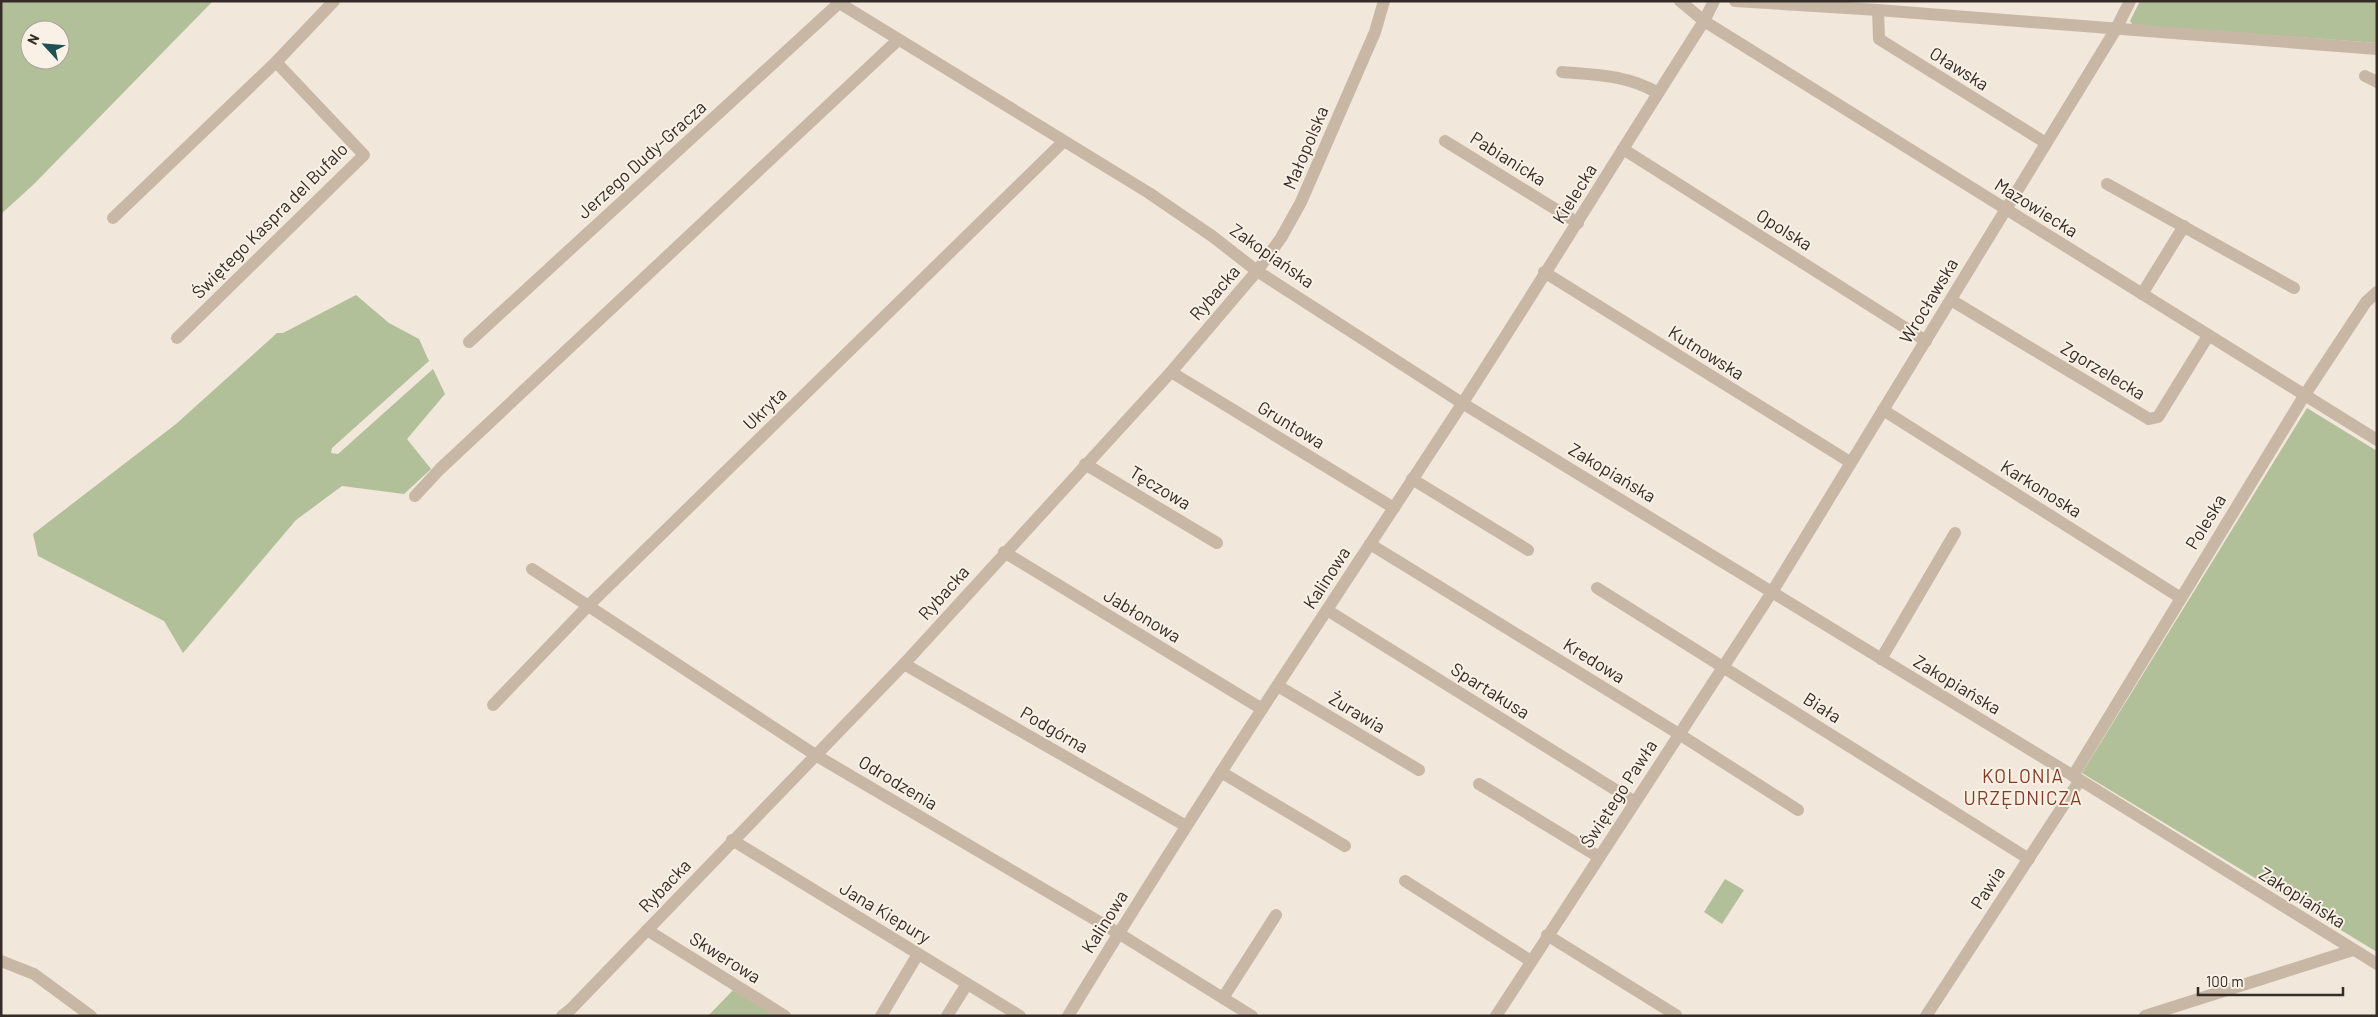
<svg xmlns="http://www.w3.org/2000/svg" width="2378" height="1017" viewBox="0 0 2378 1017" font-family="Barlow,sans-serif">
  <rect width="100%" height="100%" fill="#f1e7da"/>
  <g fill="#b2c09a" fill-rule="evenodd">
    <path d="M1,1H213L33,185L1,214ZM30,30H60V60H30Z"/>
    <path d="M2140,1H2377V43L2133,25L2130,21Z"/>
    <path d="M356,295L389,323L419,339L429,361L332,448L331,453L338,454L433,369L445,394L407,439L431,469L404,494L342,486L296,520L183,653L164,621L38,556L33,534L176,424L277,333H283Z"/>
    <path d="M2307,408L2377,451V952L2082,773Z"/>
    <path d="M1725,879L1744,890L1722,924L1704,912Z"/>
    <path d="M734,989L777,1016H708Z"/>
  </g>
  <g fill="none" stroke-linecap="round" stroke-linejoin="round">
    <g stroke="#c9b7a6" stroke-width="12">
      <path d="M836,1L1149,193L1212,236L1257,271L1462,403L2080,780L2377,964"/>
      <path d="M1680,1L1704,21L2377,440"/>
      <path d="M1735,1L1878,10L2377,49"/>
      <path d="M1878,10L1879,39L2046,143"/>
      <path d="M1562,72C1597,75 1627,75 1658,93"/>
      <path d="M2365,76L2377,82"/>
      <path d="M1445,141L1578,223"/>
      <path d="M1623,149L1926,341"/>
      <path d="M2107,184L2294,288"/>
      <path d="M113,218L276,62L334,1"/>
      <path d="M1544,272L1850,462"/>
      <path d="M2142,294L2184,226"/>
      <path d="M1951,300L2149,419L2158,417L2208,336"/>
      <path d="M177,338L364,155L276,62"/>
      <path d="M469,342L839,3"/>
      <path d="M1171,372L1394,508"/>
      <path d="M1883,410L2181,598"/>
      <path d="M1085,464L1217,543"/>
      <path d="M1412,479L1528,550"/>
      <path d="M415,496L440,469L898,40"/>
      <path d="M1370,544L1679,734L1798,810"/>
      <path d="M1004,552L1262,709"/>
      <path d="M532,569L817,756L1118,933L1252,1016"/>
      <path d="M1597,588L2029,859"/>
      <path d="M1327,610L1635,802"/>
      <path d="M1881,659L1955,533"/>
      <path d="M904,664L1186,826"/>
      <path d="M1278,686L1419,770"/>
      <path d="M493,705L588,606L1063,142"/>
      <path d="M1221,772L1345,846"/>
      <path d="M2073,776L2304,396L2366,302L2377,292"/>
      <path d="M1479,784L1599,857"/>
      <path d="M732,840L1020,1016"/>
      <path d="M1405,881L1531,961"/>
      <path d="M647,930L785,1016"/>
      <path d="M1547,935L1676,1015"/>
      <path d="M1,961L34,974L91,1016"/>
      <path d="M1223,998L1276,915"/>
      <path d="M562,1016L571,1009L904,664L1171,372L1257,271L1281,238L1301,202L1375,32L1384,1"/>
      <path d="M881,1016L918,954"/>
      <path d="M947,1016L967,984"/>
      <path d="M1068,1016C1193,810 1328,609 1460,407C1543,279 1622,149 1704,21L1714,1"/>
      <path d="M1496,1016L1772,592L2116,29L2130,1"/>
      <path d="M1926,1016L2080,780"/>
      <path d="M2145,1016L2353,950"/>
    </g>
  </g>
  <g text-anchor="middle" stroke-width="4" stroke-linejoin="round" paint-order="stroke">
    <g font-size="18" fill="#352c27" stroke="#f9f1e6">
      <text transform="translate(1959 69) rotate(32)" y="6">Oławska</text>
      <text transform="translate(1306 148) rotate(-67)" y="6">Małopolska</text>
      <text transform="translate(1508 159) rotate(32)" y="6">Pabianicka</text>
      <text transform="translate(642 160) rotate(-42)" y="6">Jerzego Dudy-Gracza</text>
      <text transform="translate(1575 194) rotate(-58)" y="6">Kielecka</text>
      <text transform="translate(2036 208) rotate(32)" y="6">Mazowiecka</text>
      <text transform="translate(270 221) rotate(-45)" y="6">Świętego Kaspra del Bufalo</text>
      <text transform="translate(1784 230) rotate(32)" y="6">Opolska</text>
      <text transform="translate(1272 256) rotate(35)" y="6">Zakopiańska</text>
      <text transform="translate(1215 293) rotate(-49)" y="6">Rybacka</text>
      <text transform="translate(1929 301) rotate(-59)" y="6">Wrocławska</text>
      <text transform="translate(1706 353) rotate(32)" y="6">Kutnowska</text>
      <text transform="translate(2103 371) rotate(31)" y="6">Zgorzelecka</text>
      <text transform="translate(765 409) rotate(-44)" y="6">Ukryta</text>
      <text transform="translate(1291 425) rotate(31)" y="6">Gruntowa</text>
      <text transform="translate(1612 473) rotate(31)" y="6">Zakopiańska</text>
      <text transform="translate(1160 488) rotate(31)" y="6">Tęczowa</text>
      <text transform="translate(2041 489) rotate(32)" y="6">Karkonoska</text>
      <text transform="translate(2206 522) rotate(-59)" y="6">Poleska</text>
      <text transform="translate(1327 578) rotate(-57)" y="6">Kalinowa</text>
      <text transform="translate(944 593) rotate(-48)" y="6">Rybacka</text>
      <text transform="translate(1142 616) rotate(31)" y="6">Jabłonowa</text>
      <text transform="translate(1594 661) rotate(32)" y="6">Kredowa</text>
      <text transform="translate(1957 685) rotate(31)" y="6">Zakopiańska</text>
      <text transform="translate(1490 691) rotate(32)" y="6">Spartakusa</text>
      <text transform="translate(1822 708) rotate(32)" y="6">Biała</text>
      <text transform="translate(1357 713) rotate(31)" y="6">Żurawia</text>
      <text transform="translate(1054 730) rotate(30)" y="6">Podgórna</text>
      <text transform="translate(898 783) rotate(31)" y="6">Odrodzenia</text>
      <text transform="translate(1619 794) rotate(-57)" y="6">Świętego Pawła</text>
      <text transform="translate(665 886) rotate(-46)" y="6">Rybacka</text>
      <text transform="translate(1988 888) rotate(-57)" y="6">Pawia</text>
      <text transform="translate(2302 898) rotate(32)" y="6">Zakopiańska</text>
      <text transform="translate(885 913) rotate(31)" y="6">Jana Kiepury</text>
      <text transform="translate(1105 922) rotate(-58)" y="6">Kalinowa</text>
      <text transform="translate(725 958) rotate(32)" y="6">Skwerowa</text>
    </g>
    <g font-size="19" letter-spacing="1" fill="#843b21" stroke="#f9f1e6">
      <text x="2023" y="783">KOLONIA<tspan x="2023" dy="22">URZĘDNICZA</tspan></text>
    </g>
  </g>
  <rect width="2378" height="1017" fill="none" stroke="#352c27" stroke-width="5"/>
  <g transform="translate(45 45) rotate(296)"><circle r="24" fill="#f9f1e6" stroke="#aba29a"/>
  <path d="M0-4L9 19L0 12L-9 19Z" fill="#1d5156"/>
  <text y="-8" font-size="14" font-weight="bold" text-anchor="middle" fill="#352c27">N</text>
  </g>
  <path d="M2198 987v8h145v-8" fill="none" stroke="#352c27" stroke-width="2.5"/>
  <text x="2206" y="987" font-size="15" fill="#352c27" stroke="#f9f1e6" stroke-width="4" paint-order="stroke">100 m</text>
</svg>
